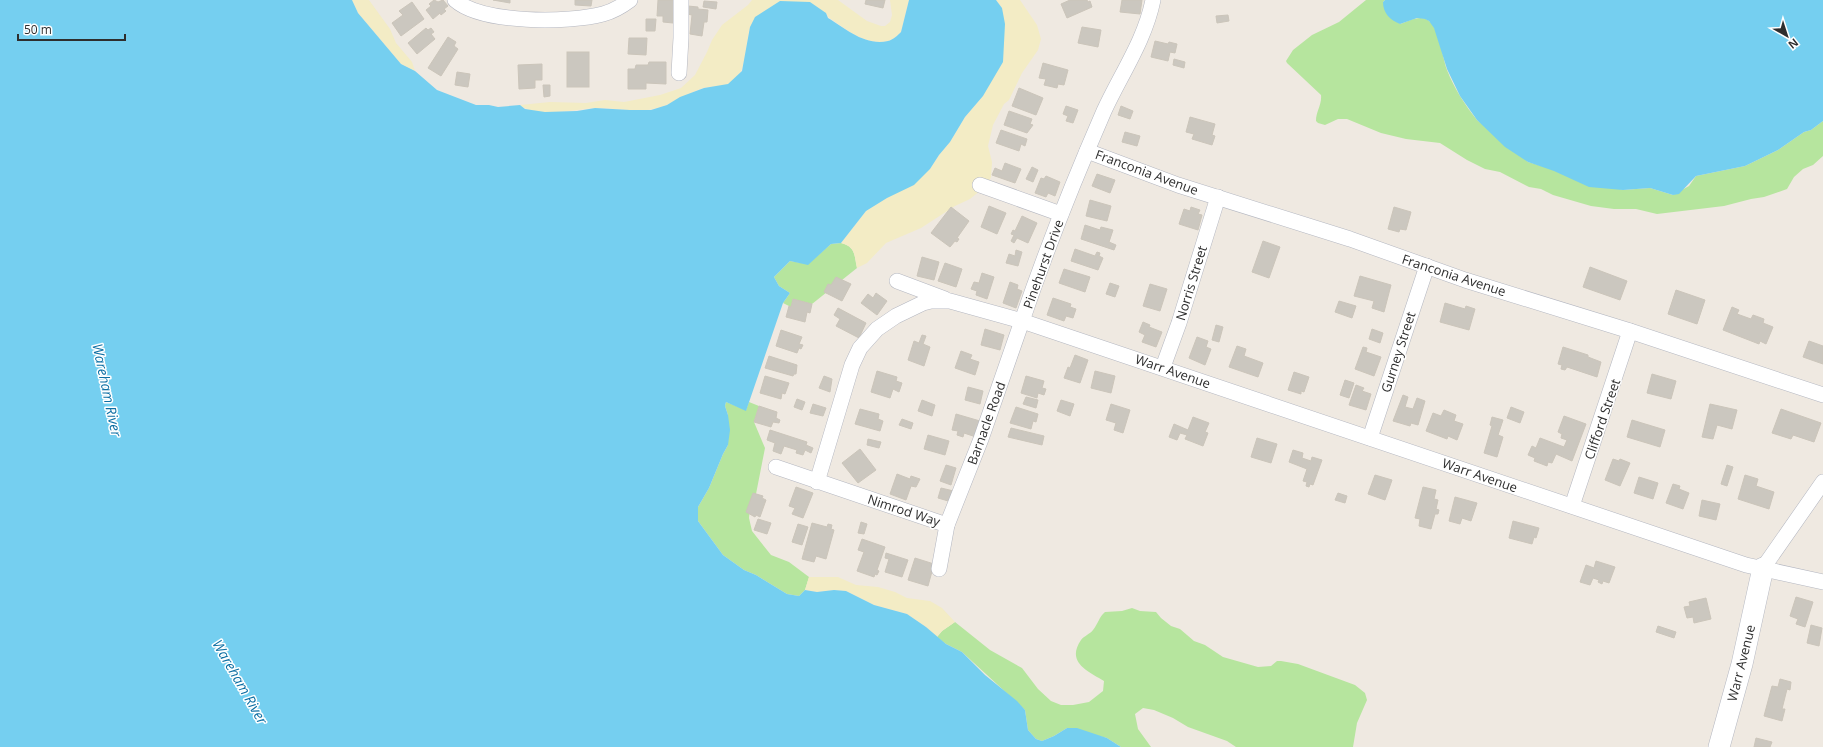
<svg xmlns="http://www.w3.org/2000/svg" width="1823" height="747" viewBox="0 0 1823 747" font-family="'Open Sans',sans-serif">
  <rect width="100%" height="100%" fill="#efe9e1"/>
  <g fill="#b6e59e">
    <path d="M1366,0H1385L1383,2L1400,24C1409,21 1421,14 1429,21C1440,30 1442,56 1447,70C1454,88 1465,105 1477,120L1528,162L1623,190L1650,188L1673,195L1689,186L1696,176L1745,166L1778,150L1804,132L1811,130L1823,121V156L1813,165L1803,169L1794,177L1787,189L1764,197L1751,199L1724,206L1657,214L1636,209H1614L1591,206L1553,195L1541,189L1529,187L1500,172L1485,169L1467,160L1440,143L1406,139L1381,133L1347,119H1338L1325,125L1318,123L1316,121C1316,111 1322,105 1321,95L1287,63L1286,61L1293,50L1312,35L1339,22Z"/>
    <path d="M841,243C856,247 854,255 857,268L812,304L793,299L791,307L783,303L790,293L779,286L774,277L790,261L808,264L831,244Z"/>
    <path d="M726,402L746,410L749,402L759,406L754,422L765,448L756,494L750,507L749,518L752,531L771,555L789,562L809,577L805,590L799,596L787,594L756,575L744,570L723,555L698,521V507L709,488L723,454L728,445V415L725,406Z"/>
    <path d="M1132,608L1140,611L1156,612L1161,618L1171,626L1180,629L1194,641L1205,645L1223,657L1258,667L1271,666L1277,661H1281L1298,664L1355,685L1365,693L1367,700L1357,723L1353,747H1236L1227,741L1188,727L1173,718L1154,710L1143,708L1135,714L1138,729L1151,747H1121L1107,738L1067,728L1054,736L1042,741L1036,739L1028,730L1025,710L962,652L946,644L937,637L942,631L955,622L990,650L1022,668L1038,689L1051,701L1061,705H1073L1089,702L1103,691L1104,681C1087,671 1066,662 1081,640C1084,636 1090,634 1093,630C1098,624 1099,617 1105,612L1122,611Z"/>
  </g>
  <g fill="#f3ecc5">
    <path d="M352,0H369L390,29L396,43L412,62L415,71L401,64L358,13Z"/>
    <path d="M752,0H838L867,21L881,26H885L890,22L892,15L890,0H909L901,32C898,35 893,40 888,41C865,46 846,29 828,17L826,13L750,27C747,41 746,56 742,69C740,74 734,80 730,83C724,88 711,86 703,88C685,94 671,106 653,109C633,113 614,107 595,108C574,109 537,119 520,105L550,102L586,103L605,100L624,102L660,95L681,88L695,75L707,52L712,40L722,25L748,5Z"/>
    <path d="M996,0H1020L1037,25L1041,39L1038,50L1022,73L1009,100L1004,104L993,125L988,146L992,162L991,177L987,185L970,199L955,206L921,228L886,243L867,263L857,268C854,255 856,247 841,243L866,211L930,169L939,155L950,142L965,117L983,96L1002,8Z"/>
    <path d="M809,577H838L856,585L878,587L895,592L907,598L930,601L942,608L955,622L942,631L937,637L926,627L907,614L874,605L846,591L834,590L817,592L805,590Z"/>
  </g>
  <g fill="#75cff0">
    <path d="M0,0H352L358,13L401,64L415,71L437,90L476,105H489L498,107L520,105L525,109L545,112L577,111L595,108L630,110H651L667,105L680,97L704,88L728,84L742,71L750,27L755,17L780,1L810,2L826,13L828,18C846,29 865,46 888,41C893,40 898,35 901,32L909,0H996L1002,8L1005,24L1003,62L983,96L965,117L950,142L939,155L930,169L914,185L887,198L866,211L841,243L831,244L808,265L790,261L774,277L779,286L790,293L783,303L746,411L726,402L725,406L728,415L730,430L728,445L723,454L709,488L698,507V521L723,555L744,570L756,575L787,594L799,596L805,590L817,592L834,590L846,591L874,605L907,614L926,627L946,644L962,652L985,675L1017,701L1025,710L1028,730L1036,739L1042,741L1054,736L1067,728H1077L1107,738L1121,747H0Z"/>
    <path d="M1385,0H1823V121L1811,130L1804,132L1778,150L1745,166L1696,176L1679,194L1673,195L1650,188L1623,190L1589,187L1554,171L1528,162L1505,147L1477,120L1460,96L1447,69L1434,28L1429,21L1425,19L1417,18L1400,24C1390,20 1383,13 1383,2Z"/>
  </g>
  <g fill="#cbc7bf" stroke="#cbc5ba">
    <path d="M434,0L438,2L443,0L448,6L444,9L446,11L441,15L440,13L433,19L426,10L431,6L429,4Z"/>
    <path d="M493,0H510V3Z"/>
    <path d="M575,0H592L591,6L575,5Z"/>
    <path d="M658,0H674L673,23L663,22V16H657Z"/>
    <path d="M866,0H885L883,8L865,4Z"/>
    <path d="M1070,0H1087L1088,2L1090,1L1092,7L1067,18L1061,4Z"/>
    <path d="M1122,0H1142L1140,14L1120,12Z"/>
    <path d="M704,1L717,2L716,9L703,7Z"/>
    <path d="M412,2L424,19L401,36L392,23L403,15L399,11Z"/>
    <path d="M688,6L698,7V9L708,10L707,22H704L702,36L690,34L692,15L687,14Z"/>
    <path d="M1228,15L1229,21L1217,23L1216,16Z"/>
    <path d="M646,19H656L655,31H646Z"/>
    <path d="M1082,27L1101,30L1098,47L1078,43Z"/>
    <path d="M426,28L428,30L431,28L434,32L431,34L435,39L417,54L408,43Z"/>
    <path d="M448,37L456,42L454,46L458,49L441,76L428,68Z"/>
    <path d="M629,38H647L646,55L628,54Z"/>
    <path d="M1155,41L1168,44L1169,42L1177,44L1175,53L1170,52L1168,61L1151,57Z"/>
    <rect x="567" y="52" width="22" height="35"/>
    <path d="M1174,59L1185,62L1184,68L1173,65Z"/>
    <path d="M649,62H666V84L646,83V89H628V69H635L636,65H648Z"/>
    <path d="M1043,63L1068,70L1064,85L1058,84L1057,88L1044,85L1046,79L1039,78Z"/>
    <path d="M542,64V80H535V88L519,89L518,65Z"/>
    <path d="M457,72L470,74L468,87L455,85Z"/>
    <path d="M543,85H550V96L544,97Z"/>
    <path d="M1019,88L1043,98L1036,115L1012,106Z"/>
    <path d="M1066,106L1078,110L1073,123L1066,121L1068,116L1063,114Z"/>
    <path d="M1121,106L1133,111L1130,119L1118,115Z"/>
    <path d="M1009,111L1032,119L1030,124L1033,125L1027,133L1004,125Z"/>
    <path d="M1190,117L1215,124L1212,135L1215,136L1212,145L1192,139L1194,134L1186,132Z"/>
    <path d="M1001,130L1027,139L1025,146L1021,144L1019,151L996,143Z"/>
    <path d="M1125,132L1140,136L1137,146L1122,142Z"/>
    <path d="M1005,163L1021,169L1015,183L992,175L995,168L1002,171Z"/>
    <path d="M1032,167L1038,170L1033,182L1026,179Z"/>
    <path d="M1097,174L1115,180L1110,193L1092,186Z"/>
    <path d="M1046,176L1060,182L1055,196L1048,193L1046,197L1035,193L1041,178L1044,179Z"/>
    <path d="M1090,200L1111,206L1107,221L1086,216Z"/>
    <path d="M989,206L1006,213L997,234L981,227Z"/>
    <path d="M951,207L969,221L957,238L959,239L957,242L955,241L950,247L931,233Z"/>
    <path d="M1191,207L1200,210L1198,214L1202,215L1198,230L1179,224L1184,209L1190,211Z"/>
    <path d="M1394,207L1411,212L1406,230L1400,229L1399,232L1388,229Z"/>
    <path d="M1022,216L1037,223L1028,243L1017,238L1014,243L1011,241L1014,235L1011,234L1013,230L1015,231Z"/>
    <path d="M1085,225L1100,230L1101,227L1113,230L1109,242L1116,245L1114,250L1081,239Z"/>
    <path d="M1263,241L1280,247L1269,278L1252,272Z"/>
    <path d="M1075,249L1095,256L1097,252L1100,253L1099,256L1103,258L1098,270L1071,261Z"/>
    <path d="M1016,250L1022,252L1018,266L1006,263L1009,254L1015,256Z"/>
    <path d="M922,257L939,262L934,280L917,276Z"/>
    <path d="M945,263L962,269L956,287L938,281Z"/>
    <path d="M1590,267L1627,281L1620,300L1583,287Z"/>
    <path d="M1064,269L1090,277L1085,292L1059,283Z"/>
    <path d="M982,273L994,277L987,299L976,295L977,291L971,289L974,282L979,283Z"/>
    <path d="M1360,276L1391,285L1384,312L1372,308L1374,301L1354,296Z"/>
    <path d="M836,277L851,284L842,301L824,292L828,284L831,285Z"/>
    <path d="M1010,282L1018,285L1017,289L1022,291L1016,308L1003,303Z"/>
    <path d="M1110,283L1119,286L1115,297L1106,294Z"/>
    <path d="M1150,284L1167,289L1160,311L1143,306Z"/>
    <path d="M1676,290L1705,300L1697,324L1668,314Z"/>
    <path d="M876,293L887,301L877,315L861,303L868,294L873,298Z"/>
    <path d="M1053,298L1071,304L1070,307L1076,309L1073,318L1066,316L1064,321L1047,315Z"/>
    <path d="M793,299L812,304L810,313L807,312L805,322L786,317L789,306L791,307Z"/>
    <path d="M1339,301L1356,306L1352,318L1335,312Z"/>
    <path d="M1445,303L1465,309L1466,306L1475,309L1469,330L1440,322Z"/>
    <path d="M1732,307L1739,310L1737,314L1751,319L1753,315L1764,319L1763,323L1773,327L1766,344L1760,341L1759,344L1723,330Z"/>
    <path d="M838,308L866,323L859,338L836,326L840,319L834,315Z"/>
    <path d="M1143,322L1150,325L1149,327L1162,332L1156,347L1142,342L1145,335L1139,332Z"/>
    <path d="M1216,325L1223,327L1219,342L1212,340Z"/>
    <path d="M985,329L1004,335L1000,350L981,345Z"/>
    <path d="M1372,329L1383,333L1380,343L1369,339Z"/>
    <path d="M781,330L802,337L799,344L803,345L801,349L799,348L797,353L776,346Z"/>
    <path d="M922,335L926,336L923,344L930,347L924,366L908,360L914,341L919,343Z"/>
    <path d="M1197,337L1208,341L1206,347L1211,349L1205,365L1189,358Z"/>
    <path d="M1809,341L1823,346V364L1803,357Z"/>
    <path d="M1237,346L1246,349L1244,356L1263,363L1258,377L1229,367Z"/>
    <path d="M1363,347L1367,348L1366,352L1381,357L1374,376L1355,369Z"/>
    <path d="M1563,347L1588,355V357L1601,362L1597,377L1567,367L1565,370L1561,369L1562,365L1558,364Z"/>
    <path d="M961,351L972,355L970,359L979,362L975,375L955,368Z"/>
    <path d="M1075,355L1088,360L1080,383L1064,378L1068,367L1070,368Z"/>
    <path d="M769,356L797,365L796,374H794L793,376L765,368Z"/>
    <path d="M877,371L897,377L896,381L902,383L899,392L893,389L890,398L871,392Z"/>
    <path d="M1095,371L1115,376L1111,393L1091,388Z"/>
    <path d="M1294,372L1309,377L1304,392L1301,391V394L1288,390Z"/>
    <path d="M1652,374L1676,381L1671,399L1647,393Z"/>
    <path d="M765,376L789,383L785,394L782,393L781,399L760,393Z"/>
    <path d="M824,376L832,379L830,392L819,388Z"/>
    <path d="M1026,376L1044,381L1042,388L1046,389L1044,395L1038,393L1037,398L1021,393Z"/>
    <path d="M1345,380L1354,383L1349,398L1340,395Z"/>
    <path d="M1356,385L1364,388L1362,391L1371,394L1366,410L1349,405Z"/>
    <path d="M968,387L983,391L980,404L965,400Z"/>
    <path d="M1403,395L1408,397L1405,407L1413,409L1417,398L1425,401L1418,425L1411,423L1410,426L1393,421Z"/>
    <path d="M1026,397L1038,400L1036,408L1023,404Z"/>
    <path d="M797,399L805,402L802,410L794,407Z"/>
    <path d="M922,400L935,405L932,416L918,411Z"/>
    <path d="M1061,400L1074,404L1070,416L1057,411Z"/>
    <path d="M813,404L826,408L823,416L810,413Z"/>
    <path d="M1111,404L1130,410L1123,433L1114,430L1116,423L1106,420Z"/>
    <path d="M1710,404L1737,410L1732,429L1717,425L1713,439L1702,437Z"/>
    <path d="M759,406L777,412L776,418L780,420L779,423L773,422L771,427L754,422Z"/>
    <path d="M1016,407L1038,414L1036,422L1033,421L1031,429L1010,423Z"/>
    <path d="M1511,407L1524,412L1520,423L1507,418Z"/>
    <path d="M860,409L879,414L878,419L883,421L880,431L855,424Z"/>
    <path d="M1781,409L1821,423L1814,442L1793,435L1791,439L1772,433Z"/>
    <path d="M1444,410L1456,415L1454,421L1463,424L1457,440L1448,436L1447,439L1426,431L1433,413L1441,416Z"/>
    <path d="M956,414L980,421L976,437L964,433L963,437L957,435L958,431L952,430Z"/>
    <path d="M1564,416L1586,424L1572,461L1556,454L1552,463L1548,462L1547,466L1534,461L1535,458L1528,455L1532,446L1536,448L1540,438L1564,447L1567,440L1561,438L1562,434L1558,432Z"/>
    <path d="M1193,417L1209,423L1205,432L1208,433L1203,446L1185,439L1187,435L1180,433L1177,440L1169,437L1174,424L1188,430Z"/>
    <path d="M1492,417L1503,420L1498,435L1503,437L1497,457L1484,453L1492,426L1490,425Z"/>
    <path d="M902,419L913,423L911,429L899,425Z"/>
    <path d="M1632,420L1665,430L1660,447L1627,437Z"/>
    <path d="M1011,428L1044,436L1042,445L1008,437Z"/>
    <path d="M770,430L807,442L806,445L813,448L811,453L805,450L803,455L796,453L797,450L784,446L781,454L773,451L775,443L767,440Z"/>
    <path d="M928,435L949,441L945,455L924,449Z"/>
    <path d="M1257,438L1277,444L1271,463L1251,457Z"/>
    <path d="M868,439L881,442L879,448L867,445Z"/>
    <path d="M860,449L876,470L858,483L842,463Z"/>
    <path d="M1293,450L1303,453L1302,458L1311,461L1312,457L1322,460L1313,485L1310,484L1309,487L1306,486L1307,482L1303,481L1307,469L1289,462Z"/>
    <path d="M1613,459L1619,461L1620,459L1630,463L1620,486L1605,480Z"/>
    <path d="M946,465L956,468L951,485L940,481Z"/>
    <path d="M1727,465L1733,467L1727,486L1721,484Z"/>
    <path d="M897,474L910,479L911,476L920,479L916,487L911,486L906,500L890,494Z"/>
    <path d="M1375,475L1392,480L1385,500L1368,494Z"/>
    <path d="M1745,475L1758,479L1756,486L1774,492L1769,509L1738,499Z"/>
    <path d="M1639,477L1658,483L1653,499L1634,493Z"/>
    <path d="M1673,484L1680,486L1679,489L1689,493L1683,509L1666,503Z"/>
    <path d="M796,487L813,493L803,518L792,514L795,508L789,506Z"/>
    <path d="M1423,487L1436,490L1434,499L1438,500L1436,509L1439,510L1438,514H1435L1431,529L1419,526L1420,519L1415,518Z"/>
    <path d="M941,488L958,492L955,503L938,498Z"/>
    <path d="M753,493L763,496L762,498L766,500L760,517L756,515L755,517L746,512Z"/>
    <path d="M1338,493L1347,496L1345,503L1335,500Z"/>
    <path d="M1455,497L1477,503L1471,521L1462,518L1460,524L1449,521Z"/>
    <path d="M1702,500L1720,504L1716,520L1699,516Z"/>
    <path d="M758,519L771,523L767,534L754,530Z"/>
    <path d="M1513,521L1539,528L1536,538L1534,537L1532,544L1509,538Z"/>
    <path d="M861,522L867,524L864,534L858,533Z"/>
    <path d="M812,523L827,527L828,524L832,525L831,529L834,530L826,559L816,556L814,562L802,559Z"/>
    <path d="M798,524L808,527L802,545L792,542Z"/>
    <path d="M862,539L885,547L877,570L879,571L877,575L875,574L874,577L857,571L864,552L858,550Z"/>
    <path d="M886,553L908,560L902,577L885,572L889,559L885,558Z"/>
    <path d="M915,558L934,564L928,586L908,580Z"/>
    <path d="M1596,561L1615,567L1609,583L1603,581L1602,584L1598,582L1599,580L1593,578L1590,585L1580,582L1586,565L1594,568Z"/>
    <path d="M1796,597L1813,602L1805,627L1796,624L1798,619L1790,616Z"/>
    <path d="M1706,598L1711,619L1694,623L1693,617L1687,618L1684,607L1690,606L1689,602Z"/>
    <path d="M1811,625L1822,628L1819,646L1807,643Z"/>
    <path d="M1658,626L1676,632L1674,638L1656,632Z"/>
    <path d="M1780,679L1791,682L1790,690L1787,689L1782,709H1785L1782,721L1764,716L1772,686L1778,687Z"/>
    <path d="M1756,738L1772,742L1770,747H1754Z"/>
  </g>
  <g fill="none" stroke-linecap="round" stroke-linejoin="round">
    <defs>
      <g id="street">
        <path d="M455,0C482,24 569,23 603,14C614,11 622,6 630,0"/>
        <path d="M679,73L681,38V0"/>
        <path d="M1087,151L1178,185L1350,239L1465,280L1630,331L1823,395"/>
        <path d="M980,185L1061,214"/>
        <path d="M897,281L945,299"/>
        <path d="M1163,367L1179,323L1218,197"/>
        <path d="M1370,438L1427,266"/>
        <path d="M776,467L947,525L939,569"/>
        <path d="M817,482L852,365L860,348L877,329L896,316L923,303L931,301H950L1022,321C1046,250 1074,180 1104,111C1121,74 1145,40 1153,0"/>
        <path d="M1572,506L1630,331"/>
        <path d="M947,525L981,439L1022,321L1746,565L1823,582"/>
        <path d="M1763,568L1823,482"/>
      </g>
      <path id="secondary" d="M1719,747L1742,664L1763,568"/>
    </defs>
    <use href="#street" stroke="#b4b7c1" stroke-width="16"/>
    <use href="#secondary" stroke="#b4b7c1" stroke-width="22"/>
    <use href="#street" stroke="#fff" stroke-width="15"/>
    <use href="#secondary" stroke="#fff" stroke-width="21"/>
  </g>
  <g text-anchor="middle" stroke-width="3" stroke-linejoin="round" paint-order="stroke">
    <g font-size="13" fill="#2e2e2e" stroke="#fff">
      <text transform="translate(1147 172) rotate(20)" y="5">Franconia Avenue</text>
      <text transform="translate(1043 264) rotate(-70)" y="5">Pinehurst Drive</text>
      <text transform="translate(1454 275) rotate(18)" y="5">Franconia Avenue</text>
      <text transform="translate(1191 283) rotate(-73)" y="5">Norris Street</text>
      <text transform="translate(1398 352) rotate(-72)" y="5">Gurney Street</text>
      <text transform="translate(1173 371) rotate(19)" y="5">Warr Avenue</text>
      <text transform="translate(1602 419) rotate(-71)" y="5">Clifford Street</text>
      <text transform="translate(986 423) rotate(-70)" y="5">Barnacle Road</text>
      <text transform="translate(1480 475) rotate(19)" y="5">Warr Avenue</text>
      <text transform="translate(904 510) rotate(18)" y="5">Nimrod Way</text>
      <text transform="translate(1741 663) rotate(-76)" y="5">Warr Avenue</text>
    </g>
    <g font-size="14" font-style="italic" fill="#0d6fa3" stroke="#fff">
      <text transform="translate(107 390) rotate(78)" y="5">Wareham River</text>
      <text transform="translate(240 682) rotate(60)" y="5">Wareham River</text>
    </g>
  </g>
  <g transform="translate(1787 36) rotate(141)" stroke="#ffffff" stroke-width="3" paint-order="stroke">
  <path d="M0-3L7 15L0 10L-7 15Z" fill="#2e2e2e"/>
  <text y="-6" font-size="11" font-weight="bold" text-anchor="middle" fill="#2e2e2e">N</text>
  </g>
  <path d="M18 34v6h107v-6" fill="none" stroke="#2e2e2e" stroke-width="2"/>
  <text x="24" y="34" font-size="12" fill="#2e2e2e" stroke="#ffffff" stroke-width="3" paint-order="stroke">50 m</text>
</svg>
